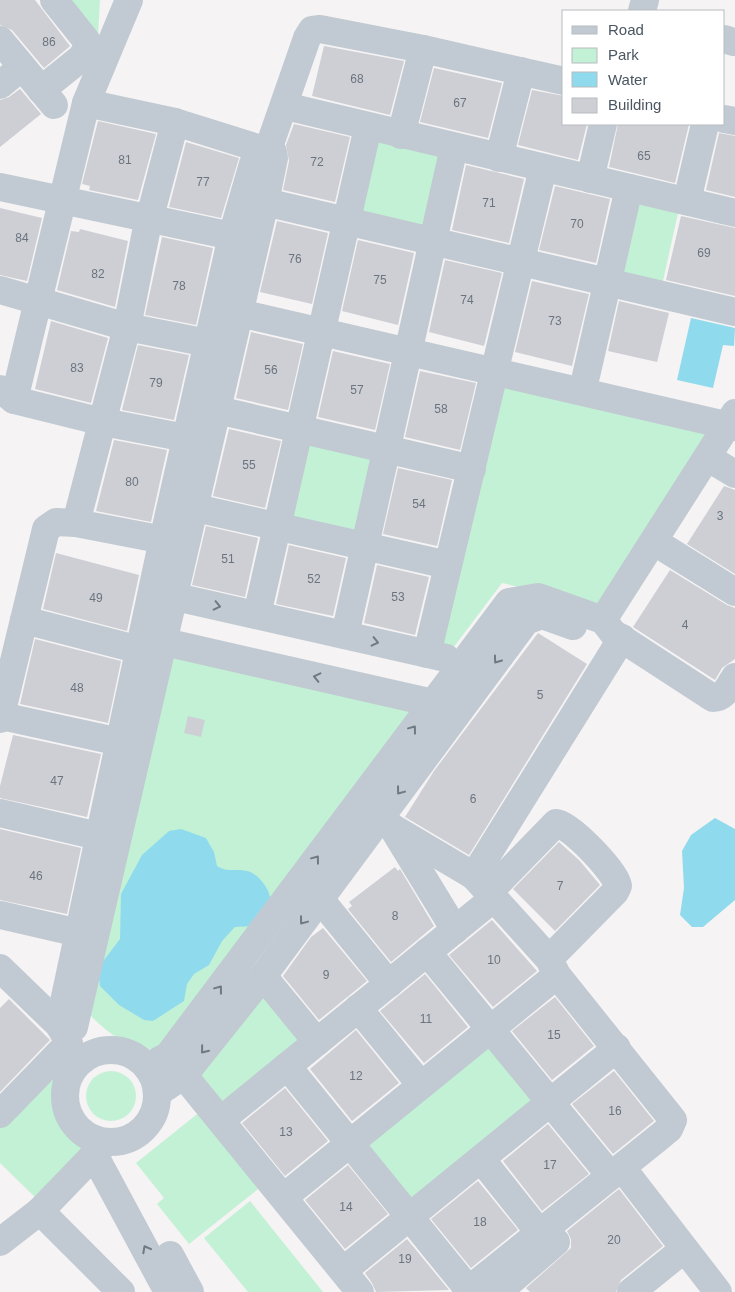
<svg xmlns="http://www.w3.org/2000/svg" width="735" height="1292" viewBox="0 0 735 1292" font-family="Helvetica,sans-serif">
  <rect width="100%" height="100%" fill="#f5f3f3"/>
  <g fill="#c3f1d5">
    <path d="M67,0H100L98,36Z"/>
    <path d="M370,132L449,150L429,237L350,219Z"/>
    <path d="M632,192L680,204L661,290L612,279Z"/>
    <path d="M500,380L717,430L601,606L502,583L453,648L440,645Z"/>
    <path d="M303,435L381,453L361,541L284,523Z"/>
    <path d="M169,652L420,710L174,1036L155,1050C125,1046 111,1036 90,1015Z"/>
    <path d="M262,985L310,1043L222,1115L192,1078Z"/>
    <path d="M488,1035L544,1103L412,1211L356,1142Z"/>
    <circle cx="111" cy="1096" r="25"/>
    <path d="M52,1073L62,1082V1103L67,1119L80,1136L85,1154L39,1201L0,1163V1126Z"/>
    <path d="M201,1111L262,1186L189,1244L157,1204L164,1198L136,1163Z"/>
    <path d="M250,1201L323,1292H248L204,1238Z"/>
  </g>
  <g fill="#90daee">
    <path d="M691,318L735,328L734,346L723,345L713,388L677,380Z"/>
    <path d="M715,818L735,829V900L703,927H692L680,915L684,888L682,851L691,835Z"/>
    <path d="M181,829L206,838L214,852L217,866C228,873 235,868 247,871C258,873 273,892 270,904C268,911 259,920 254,926L235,927L222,941L209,965L194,974L187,984L184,1001L153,1021L144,1020L119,1005L100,986L98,968L120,939L121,894L142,855L169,831Z"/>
  </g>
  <g fill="#cdcfd5">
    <path d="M0,0H35L70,46L69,47L44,68L12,30L0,25Z"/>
    <path d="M324,46L404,61L390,115L312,96Z"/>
    <path d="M434,68L502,83L488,138L420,122Z"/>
    <path d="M20,89L41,114L0,147V100L9,97Z"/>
    <path d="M532,90L564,96V124H587L578,160L518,145Z"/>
    <path d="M98,121L156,134L138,200L89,190L90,186L82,184Z"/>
    <path d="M294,124L350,137L335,202L283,190L289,161L286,145Z"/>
    <path d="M618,124H689L675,183L609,167Z"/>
    <path d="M719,133L735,136V197L706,190Z"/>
    <path d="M186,142L239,158L221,218L169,207Z"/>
    <path d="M466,165L524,179L509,243L452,230Z"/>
    <path d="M555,186L610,199L596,263L539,250Z"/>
    <path d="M0,208L42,218L27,281L0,275Z"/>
    <path d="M681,216L735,228V296L666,280Z"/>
    <path d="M277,221L328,233L312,304L260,292Z"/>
    <path d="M80,229L128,241L115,307L57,290L71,231L79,232Z"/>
    <path d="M162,237L213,248L196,325L145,315Z"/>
    <path d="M358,240L414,253L398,325L342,311Z"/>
    <path d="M445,260L502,273L484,346L429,332Z"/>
    <path d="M532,281L589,294L572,366L515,352Z"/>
    <path d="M619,301L669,313L657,362L608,351Z"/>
    <path d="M51,321L108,338L91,403L35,389Z"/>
    <path d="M251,332L303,344L288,410L236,398Z"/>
    <path d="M138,345L189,355L174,420L122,410Z"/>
    <path d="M333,351L390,364L375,430L318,417Z"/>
    <path d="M420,371L476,383L460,450L405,437Z"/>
    <path d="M229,429L281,441L265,508L213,496Z"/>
    <path d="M114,440L167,450L151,522L96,511Z"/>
    <path d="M398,468L452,480L437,546L383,534Z"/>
    <path d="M724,486L735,490V574L687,544Z"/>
    <path d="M206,526L258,538L245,597L192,585Z"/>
    <path d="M289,545L346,558L333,616L276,604Z"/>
    <path d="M56,553L139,575L127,631L43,609Z"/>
    <path d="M377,565L429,577L415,635L364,623Z"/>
    <path d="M670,570L727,605L735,608V659L722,668L715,680L633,627Z"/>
    <path d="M538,633L587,664L469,855L405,817L434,771Z"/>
    <path d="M35,639L121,661L108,723L20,704Z"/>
    <path d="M188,716L205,720L201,737L184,733Z"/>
    <path d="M13,735L101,754L87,817L0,798V786Z"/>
    <path d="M0,829L81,848L67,914L0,900Z"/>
    <path d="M559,842L580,861L600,885L555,931L513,889Z"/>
    <path d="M395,867L398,871L400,869L434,926L391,962L348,909L352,906L349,902Z"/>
    <path d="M492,920L537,971L493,1007L449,955Z"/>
    <path d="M323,928L367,981L319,1020L283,976L311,937Z"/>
    <path d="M425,974L468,1027L424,1063L380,1011Z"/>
    <path d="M555,997L594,1046L552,1080L512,1031Z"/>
    <path d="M9,999L50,1040L0,1092V1008Z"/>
    <path d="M356,1030L399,1083L352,1121L310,1069Z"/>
    <path d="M614,1071L654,1121L613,1154L572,1104Z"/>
    <path d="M285,1088L328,1141L285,1176L242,1123Z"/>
    <path d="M548,1124L589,1174L542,1211L503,1161Z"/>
    <path d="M348,1165L388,1214L345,1249L305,1200Z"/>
    <path d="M478,1181L518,1230L471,1268L431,1219Z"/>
    <path d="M619,1189L663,1246L621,1280L616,1292H530L526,1288L571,1248V1239L567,1231Z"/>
    <path d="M407,1239L449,1290L376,1292L372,1283L365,1273Z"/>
  </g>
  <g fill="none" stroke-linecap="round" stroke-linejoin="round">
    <g stroke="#c1cad2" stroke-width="28">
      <path d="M642,11L645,0"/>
      <path d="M724,39L734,42"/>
      <path d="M0,40L54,105"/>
      <path d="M0,85L22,67"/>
      <path d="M41,90L81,58L88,47L86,40L54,0"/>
      <path d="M86,103L175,122"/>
      <path d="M285,106L735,213"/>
      <path d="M724,119L735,121"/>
      <path d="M401,135L423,49"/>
      <path d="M269,147L273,152L274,158L265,202L74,1027L59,1025L159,558L232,236L253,164L261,149Z"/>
      <path d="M269,147L307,38L312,30L320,29L423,49L564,81"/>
      <path d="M499,158L521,71"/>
      <path d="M590,179L603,124"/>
      <path d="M0,187L232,236L249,243"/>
      <path d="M687,201L705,124"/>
      <path d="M265,202L735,312"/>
      <path d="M0,290L127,327L208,343"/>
      <path d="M222,309L735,427"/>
      <path d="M586,376L629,188"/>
      <path d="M0,389L14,400L103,422L186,438"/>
      <path d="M14,400L86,103L129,0"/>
      <path d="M200,406L472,469"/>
      <path d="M720,465L735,474"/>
      <path d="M178,504L448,565"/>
      <path d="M164,540L76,523L127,327L146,232L175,122L261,149"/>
      <path d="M666,549L735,592"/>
      <path d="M158,593L446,658"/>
      <path d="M257,615L368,127"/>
      <path d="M24,620L140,650"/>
      <path d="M603,620L735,413"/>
      <path d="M345,635L454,147"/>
      <path d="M147,638L433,703"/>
      <path d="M427,654L543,168"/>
      <path d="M1,716L120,742"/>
      <path d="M0,719L46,529L56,522L76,523"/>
      <path d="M365,808L393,828L474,876L622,638"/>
      <path d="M0,813L98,836"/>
      <path d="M394,830L455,930"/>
      <path d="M489,892L556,823C570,824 616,872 618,886L615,892L549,959"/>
      <path d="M320,899L389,984"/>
      <path d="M0,915L79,933"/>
      <path d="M427,952L610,1175"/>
      <path d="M0,968L59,1025L66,1037"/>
      <path d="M263,976L317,1042"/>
      <path d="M358,1008L421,1085"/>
      <circle cx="111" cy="1096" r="46"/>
      <path d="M172,1061L360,1292"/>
      <path d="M287,1066L469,1290"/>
      <path d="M147,1067L168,1056L509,602L538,597L603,620L613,633L713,698C725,698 729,686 735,677"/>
      <path d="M157,1093L184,1075L263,976L526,621L542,615L573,626"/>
      <path d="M0,1114L69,1043"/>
      <path d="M221,1120L494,898"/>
      <path d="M95,1139L98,1162L168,1292"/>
      <path d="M481,1159L539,1232"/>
      <path d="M630,1178L718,1292"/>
      <path d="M284,1197L557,975"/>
      <path d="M40,1211L121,1292"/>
      <path d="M0,1242L40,1211L96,1153"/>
      <path d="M170,1255L190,1292"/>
      <path d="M344,1270L617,1048"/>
      <path d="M466,1292L658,1138L669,1129L673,1120L557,975L549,959L474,876"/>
      <path d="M498,1292L556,1242"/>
      <path d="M631,1292L683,1250"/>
    </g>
  </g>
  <defs><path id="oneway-chevron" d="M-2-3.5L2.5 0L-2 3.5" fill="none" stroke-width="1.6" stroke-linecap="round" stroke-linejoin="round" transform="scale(1.25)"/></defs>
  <g stroke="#6e7983">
    <use href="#oneway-chevron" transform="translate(217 606) rotate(13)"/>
    <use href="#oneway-chevron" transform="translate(375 642) rotate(13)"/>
    <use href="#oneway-chevron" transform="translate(497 660) rotate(126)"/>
    <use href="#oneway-chevron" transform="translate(317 677) rotate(-167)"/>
    <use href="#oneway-chevron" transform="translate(413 729) rotate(-53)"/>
    <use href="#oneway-chevron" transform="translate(400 791) rotate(127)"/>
    <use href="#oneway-chevron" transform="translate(316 859) rotate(-53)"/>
    <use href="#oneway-chevron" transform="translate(303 921) rotate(127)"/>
    <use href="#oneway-chevron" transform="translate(219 989) rotate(-53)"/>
    <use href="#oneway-chevron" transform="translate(204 1050) rotate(129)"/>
    <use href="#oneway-chevron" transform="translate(146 1249) rotate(-118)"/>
  </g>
  <g text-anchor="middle" stroke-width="4.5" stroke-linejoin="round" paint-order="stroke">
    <g font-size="12" fill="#6b747e">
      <text x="49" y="46">86</text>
      <text x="357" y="83">68</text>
      <text x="460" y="107">67</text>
      <text x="644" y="160">65</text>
      <text x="125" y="164">81</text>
      <text x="317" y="166">72</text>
      <text x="203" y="186">77</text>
      <text x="489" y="207">71</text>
      <text x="577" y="228">70</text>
      <text x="22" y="242">84</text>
      <text x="704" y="257">69</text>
      <text x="295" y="263">76</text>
      <text x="98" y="278">82</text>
      <text x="380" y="284">75</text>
      <text x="179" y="290">78</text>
      <text x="467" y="304">74</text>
      <text x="555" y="325">73</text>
      <text x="77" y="372">83</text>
      <text x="271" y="374">56</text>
      <text x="156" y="387">79</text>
      <text x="357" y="394">57</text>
      <text x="441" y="413">58</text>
      <text x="249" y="469">55</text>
      <text x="132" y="486">80</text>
      <text x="419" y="508">54</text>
      <text x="720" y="520">3</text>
      <text x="228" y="563">51</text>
      <text x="314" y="583">52</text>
      <text x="398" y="601">53</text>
      <text x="96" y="602">49</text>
      <text x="685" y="629">4</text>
      <text x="77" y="692">48</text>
      <text x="540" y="699">5</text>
      <text x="57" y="785">47</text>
      <text x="473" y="803">6</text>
      <text x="36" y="880">46</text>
      <text x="560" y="890">7</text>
      <text x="395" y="920">8</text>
      <text x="494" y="964">10</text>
      <text x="326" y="979">9</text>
      <text x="426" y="1023">11</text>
      <text x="554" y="1039">15</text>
      <text x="356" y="1080">12</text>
      <text x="615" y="1115">16</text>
      <text x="286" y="1136">13</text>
      <text x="550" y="1169">17</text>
      <text x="346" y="1211">14</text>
      <text x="480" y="1226">18</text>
      <text x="614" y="1244">20</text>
      <text x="405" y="1263">19</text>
    </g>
  </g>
  <rect x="562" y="10" width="162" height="115" fill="#ffffff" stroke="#b7bbc0"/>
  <rect x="572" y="26" width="25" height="8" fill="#c1cad2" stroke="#b7bbc0"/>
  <text x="608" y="35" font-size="15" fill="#4a5661">Road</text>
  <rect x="572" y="48" width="25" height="15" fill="#c3f1d5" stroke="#b7bbc0"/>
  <text x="608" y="60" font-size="15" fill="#4a5661">Park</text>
  <rect x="572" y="72" width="25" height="15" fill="#90daee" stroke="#b7bbc0"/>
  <text x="608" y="85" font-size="15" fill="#4a5661">Water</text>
  <rect x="572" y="98" width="25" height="15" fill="#cdcfd5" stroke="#b7bbc0"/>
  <text x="608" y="110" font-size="15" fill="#4a5661">Building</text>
</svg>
